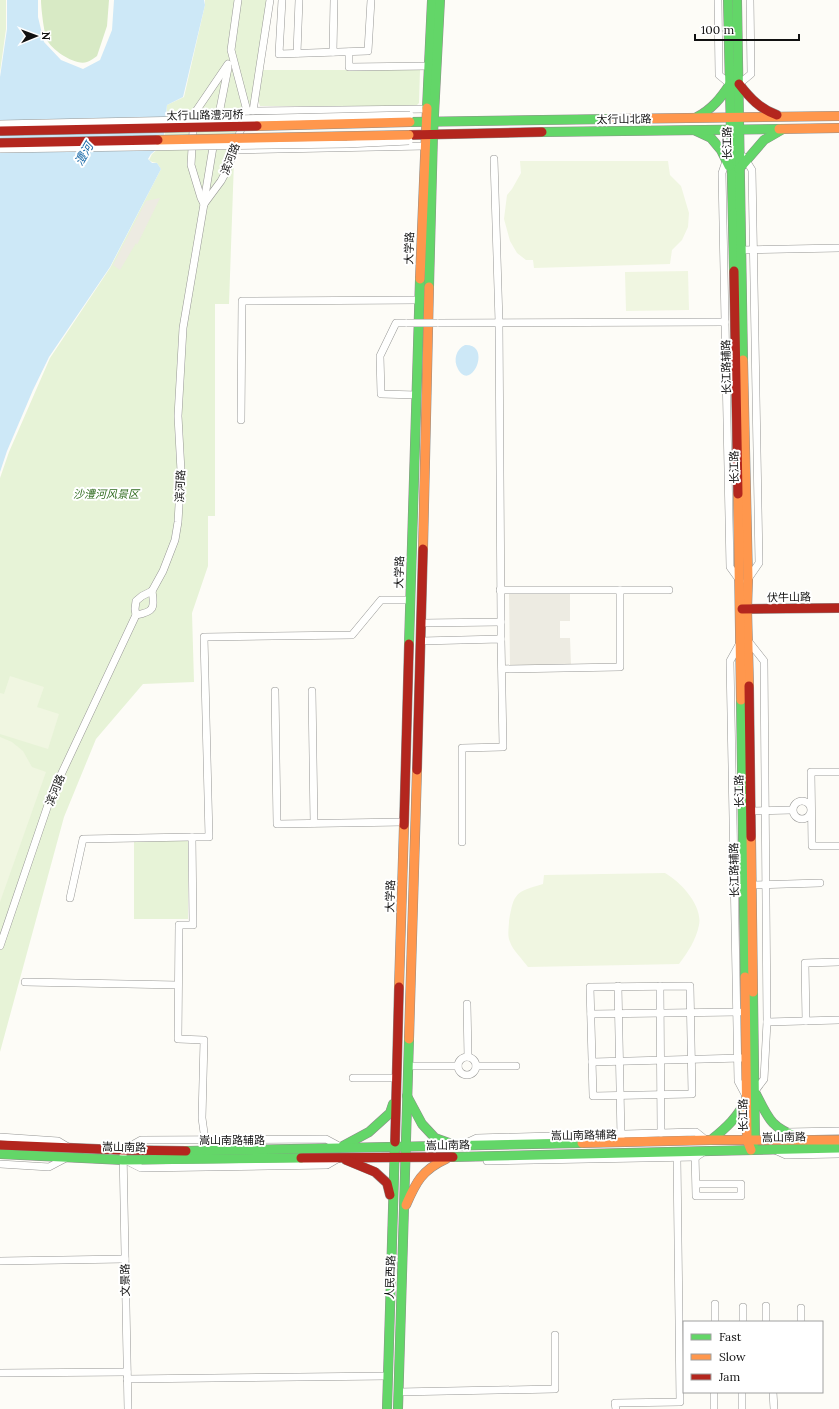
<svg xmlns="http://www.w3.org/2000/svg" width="839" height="1409" viewBox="0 0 839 1409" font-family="Lora,'Noto Sans SC',serif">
  <rect width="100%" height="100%" fill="#fdfcf7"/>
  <g fill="#e7f3d7">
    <path d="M0,0H6V29L0,72Z"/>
    <path d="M205,0H269L252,102L241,115L230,150L234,161L229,304H215V516H208V566L192,613L194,682L143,684L96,739L64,817L0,1052V478L9,452L50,358L110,268L161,169L157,163L152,162L149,160L152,154L164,144L167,105L184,97L205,5Z"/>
    <path d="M263,70H420L419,103L416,106H260L258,100Z"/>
    <rect x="134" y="841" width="54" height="78"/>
  </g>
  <path fill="#d8eac5" d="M41,0H109L107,26L97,56C94,58 90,61 87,62C75,66 52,50 47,40C44,33 41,8 41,0Z"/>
  <g fill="#f0f6e1">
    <path d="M520,161H668L670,175L681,186L689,213L688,227L682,240L672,250L670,264L534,268L533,260H526L517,253L510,241L504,219L507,195L512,189L521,173Z"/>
    <path d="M688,271L689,310L626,311L625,272Z"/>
    <path d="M10,676L44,687L37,707L59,714L48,749L0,734V693L4,694Z"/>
    <path d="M0,737L12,742L23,751L32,767L46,772L0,902Z"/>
    <path d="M665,873C681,882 703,906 699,925C696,940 688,952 679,964L528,967C523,960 512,949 510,942C507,936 509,927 509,921C514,893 515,892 543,884L544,875Z"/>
  </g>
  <g fill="#edebe2">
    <path d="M160,198L137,245L136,243L120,270L113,265L146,201Z"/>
    <path d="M570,593V621H560V638H570L571,666L510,667L509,594Z"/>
  </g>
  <g fill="#cde8f7">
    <path d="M7,0H38V17L44,42L61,60L83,69L100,60L112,30L114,0H204L205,5L183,97L167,105L163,144L151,154L148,159L152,163H157L161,169L110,267L49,357L33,390L7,451L0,472V77L7,29Z"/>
    <path d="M465,345C493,344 471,393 458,369C453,360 456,349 465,345Z"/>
  </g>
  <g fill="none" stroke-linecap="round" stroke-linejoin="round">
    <defs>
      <g id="street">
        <path d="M282,0L279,54L368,51L371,0"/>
        <path d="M718,0L719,75L730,84"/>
        <path d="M333,52L334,0"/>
        <path d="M349,52V67L429,66"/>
        <path d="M297,53L299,0"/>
        <path d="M739,84L751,74L750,0"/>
        <path d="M247,111L427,109"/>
        <path d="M253,111L270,0"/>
        <path d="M217,124L228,68"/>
        <path d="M234,150L425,146"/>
        <path d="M744,157L752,170L759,563L748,579"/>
        <path d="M727,158L722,173L730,567L740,581"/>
        <path d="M204,202L214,141"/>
        <path d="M204,204L201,198L191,165L194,114L228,64"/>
        <path d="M742,250L839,248"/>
        <path d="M407,323H396L380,356L381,394L417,395"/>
        <path d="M437,323L725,322"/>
        <path d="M241,420L242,301L419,300"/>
        <path d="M500,590H669"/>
        <path d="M136,615C154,612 155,608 152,591"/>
        <path d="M501,622V639"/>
        <path d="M422,623L501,622L499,322L494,159"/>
        <path d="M421,641L501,639L503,747L462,748V842"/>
        <path d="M749,642L764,661L767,1022L764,1079L755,1091"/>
        <path d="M740,643L730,661L738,1081L746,1096"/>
        <path d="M502,669L620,667V590"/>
        <path d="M275,691L277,824L404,822"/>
        <path d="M312,691L314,823"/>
        <path d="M839,772H811L812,846H839"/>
        <circle cx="802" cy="810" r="9"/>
        <path d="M751,811L792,810"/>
        <path d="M752,885L820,883"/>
        <path d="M70,898L83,839L192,837"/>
        <path d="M0,946L51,796L136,615L135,609L136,601L142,596L152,591L163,571L175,540L178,522L181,471L178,416L183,328L204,204L221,181L228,168L247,111L231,50L238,0"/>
        <path d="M25,982L178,985"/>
        <path d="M618,986L621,1138"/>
        <path d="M660,986L661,1133"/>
        <path d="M690,986L692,1094L593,1096L590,987Z"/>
        <path d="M467,1004L468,1057"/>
        <path d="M591,1014L739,1012"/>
        <path d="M806,1021L805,963L839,962"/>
        <path d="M767,1022L839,1020"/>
        <circle cx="467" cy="1066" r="9"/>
        <path d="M592,1062L742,1058"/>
        <path d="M408,1066H458"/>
        <path d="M476,1066H516"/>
        <path d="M353,1078H396"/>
        <path d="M787,1132L839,1131"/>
        <path d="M0,1137L58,1141L68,1147"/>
        <path d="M205,1140L202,1118L204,1040L178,1039L179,925H193L192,837H209L204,637L352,635L381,600H410"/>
        <path d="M464,1144L477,1138L696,1132L706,1140"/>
        <path d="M775,1150L786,1155L839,1154"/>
        <path d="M695,1153L696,1196H741V1184H696"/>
        <path d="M127,1161L141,1168L327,1165L339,1158"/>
        <path d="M487,1161L696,1157L705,1151"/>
        <path d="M0,1164L49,1167L66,1158"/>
        <path d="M0,1261L125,1259"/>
        <path d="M766,1306V1322"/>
        <path d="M801,1308V1322"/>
        <path d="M715,1322V1304"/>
        <path d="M743,1322V1307"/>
        <path d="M0,1373L127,1372"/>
        <path d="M127,1379L388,1376"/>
        <path d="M398,1392L555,1389V1335"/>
        <path d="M714,1392V1409"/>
        <path d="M742,1392V1409"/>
        <path d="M773,1392L774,1409"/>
        <path d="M128,1409L123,1150L141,1140L326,1139L339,1146"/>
        <path d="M616,1409L615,1403L680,1402L677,1158"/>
      </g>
      <g id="fast">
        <path d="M728,0L734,271"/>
        <path d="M737,0L743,360"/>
        <path d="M427,108L432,0"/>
        <path d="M697,117C712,109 721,98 730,84"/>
        <path d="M410,122L611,119"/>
        <path d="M696,131L711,138L721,150L729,166"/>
        <path d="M542,132L779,129"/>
        <path d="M739,169L764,140L783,129"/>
        <path d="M429,287L433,134L440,0"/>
        <path d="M409,644L420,279"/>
        <path d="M741,700L745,977"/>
        <path d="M756,1094C769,1120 771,1127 799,1138"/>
        <path d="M407,1096L422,1124L435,1138L449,1143"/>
        <path d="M711,1140C726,1128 738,1117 746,1100"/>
        <path d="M343,1146L369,1132L390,1113L393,1104"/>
        <path d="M751,1150L755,1140L753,992"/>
        <path d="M186,1151L582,1143"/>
        <path d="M0,1154L123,1160L301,1158"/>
        <path d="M453,1157L839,1148"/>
        <path d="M387,1409L395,1142"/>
        <path d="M398,1409L409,1039"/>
      </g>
      <g id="slow">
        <path d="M611,119L839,116"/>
        <path d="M779,129L839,128"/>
        <path d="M420,279L427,108"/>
        <path d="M743,360L748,579L747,609L749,686"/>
        <path d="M738,494L741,700"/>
        <path d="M423,549L429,287"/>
        <path d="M751,837L753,992"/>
        <path d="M745,977L747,1140L751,1150"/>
        <path d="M399,987L404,825"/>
        <path d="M409,1039L417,770"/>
        <path d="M582,1143L711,1140H839"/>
        <path d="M406,1205C416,1182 422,1170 446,1159"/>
      </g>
      <g id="jam">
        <path d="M739,84C750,98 760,109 777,115"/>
        <path d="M409,135L542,132"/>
        <path d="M734,271L738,494"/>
        <path d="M742,609L839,608"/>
        <path d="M749,686L751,837"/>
        <path d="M417,770L423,549"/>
        <path d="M404,825L409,644"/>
        <path d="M395,1142L399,987"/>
        <path d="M0,1145L123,1150L186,1151"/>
        <path d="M301,1158L453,1157"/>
        <path d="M346,1160L375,1172L387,1183L390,1195"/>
      </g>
    </defs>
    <use href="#street" stroke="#979795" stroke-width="8"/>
    <use href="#fast" stroke="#8e8d8b" stroke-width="10"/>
    <use href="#slow" stroke="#8e8d8b" stroke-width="10"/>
    <use href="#jam" stroke="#8e8d8b" stroke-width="10"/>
    <use href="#street" stroke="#fffffe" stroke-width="7"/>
    <use href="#fast" stroke="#63d668" stroke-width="9"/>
    <use href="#slow" stroke="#ff974d" stroke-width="9"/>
    <use href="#jam" stroke="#b3261e" stroke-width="9"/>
    <defs>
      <g id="street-bridge">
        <path d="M0,124L410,115"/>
        <path d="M0,149L347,144L409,141"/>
        <path d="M407,323H437"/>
      </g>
      <g id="slow-bridge">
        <path d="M257,126L410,122"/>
        <path d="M158,140L409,135"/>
      </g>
      <g id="jam-bridge">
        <path d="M0,131L257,126"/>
        <path d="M0,143L158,140"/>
      </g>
    </defs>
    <use href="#street-bridge" stroke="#979795" stroke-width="8" stroke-linecap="butt"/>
    <use href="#slow-bridge" stroke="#8e8d8b" stroke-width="10" stroke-linecap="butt"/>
    <use href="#jam-bridge" stroke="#8e8d8b" stroke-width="10" stroke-linecap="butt"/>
    <use href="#street-bridge" stroke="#fffffe" stroke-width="7"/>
    <use href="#slow-bridge" stroke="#ff974d" stroke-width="9"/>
    <use href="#jam-bridge" stroke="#b3261e" stroke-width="9"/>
  </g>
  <g text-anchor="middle" stroke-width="4" stroke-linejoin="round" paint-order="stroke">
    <g font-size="11" fill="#111" stroke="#fff">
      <text transform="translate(205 115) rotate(-1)" y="4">太行山路澧河桥</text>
      <text transform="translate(624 119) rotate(-1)" y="4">太行山北路</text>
      <text transform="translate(727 143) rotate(-91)" y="4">长江路</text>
      <text transform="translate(230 159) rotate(-69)" y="4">滨河路</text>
      <text transform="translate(409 248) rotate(-88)" y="4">大学路</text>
      <text transform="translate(726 367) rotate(-91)" y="4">长江路辅路</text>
      <text transform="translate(734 467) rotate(-91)" y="4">长江路</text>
      <text transform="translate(180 486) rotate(-87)" y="4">滨河路</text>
      <text transform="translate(399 572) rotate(-88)" y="4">大学路</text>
      <text transform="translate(789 597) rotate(-1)" y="4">伏牛山路</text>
      <text transform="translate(55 790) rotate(-68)" y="4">滨河路</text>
      <text transform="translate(739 791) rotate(-91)" y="4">长江路</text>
      <text transform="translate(734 870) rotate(-91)" y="4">长江路辅路</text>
      <text transform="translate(390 896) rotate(-88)" y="4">大学路</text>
      <text transform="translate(743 1115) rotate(-91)" y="4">长江路</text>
      <text transform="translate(584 1135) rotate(-1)" y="4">嵩山南路辅路</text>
      <text transform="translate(784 1137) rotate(-1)" y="4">嵩山南路</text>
      <text x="232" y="1144">嵩山南路辅路</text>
      <text transform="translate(448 1145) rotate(-1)" y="4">嵩山南路</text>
      <text transform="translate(124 1147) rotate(1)" y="4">嵩山南路</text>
      <text transform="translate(390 1277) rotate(-88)" y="4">人民西路</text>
      <text transform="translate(125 1280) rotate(-91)" y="4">文景路</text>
    </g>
    <g font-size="11" font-style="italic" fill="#2f6b1f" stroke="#fff">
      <text x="106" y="498">沙澧河风景区</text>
    </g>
    <g font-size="12" font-style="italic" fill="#1768a6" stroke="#fff">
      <text transform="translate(84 154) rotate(-60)" y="4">澧河</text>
    </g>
  </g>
  <rect x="683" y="1321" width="140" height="72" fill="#ffffff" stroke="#a0a0a0"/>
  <rect x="691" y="1334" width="20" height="6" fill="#63d668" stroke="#a0a0a0"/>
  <text x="719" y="1341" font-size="12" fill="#111111">Fast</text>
  <rect x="691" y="1354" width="20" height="6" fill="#ff974d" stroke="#a0a0a0"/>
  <text x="719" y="1361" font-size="12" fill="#111111">Slow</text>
  <rect x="691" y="1374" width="20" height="6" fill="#b3261e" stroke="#a0a0a0"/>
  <text x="719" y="1381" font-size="12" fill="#111111">Jam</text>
  <g transform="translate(36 36) rotate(89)" stroke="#ffffff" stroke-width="3" paint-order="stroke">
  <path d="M0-3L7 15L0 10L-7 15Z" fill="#111111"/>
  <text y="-6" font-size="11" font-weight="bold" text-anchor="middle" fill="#111111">N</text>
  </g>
  <path d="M695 34v6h104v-6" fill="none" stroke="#111111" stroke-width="2"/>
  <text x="701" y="34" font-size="12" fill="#111111" stroke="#ffffff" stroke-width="3" paint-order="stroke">100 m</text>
</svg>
